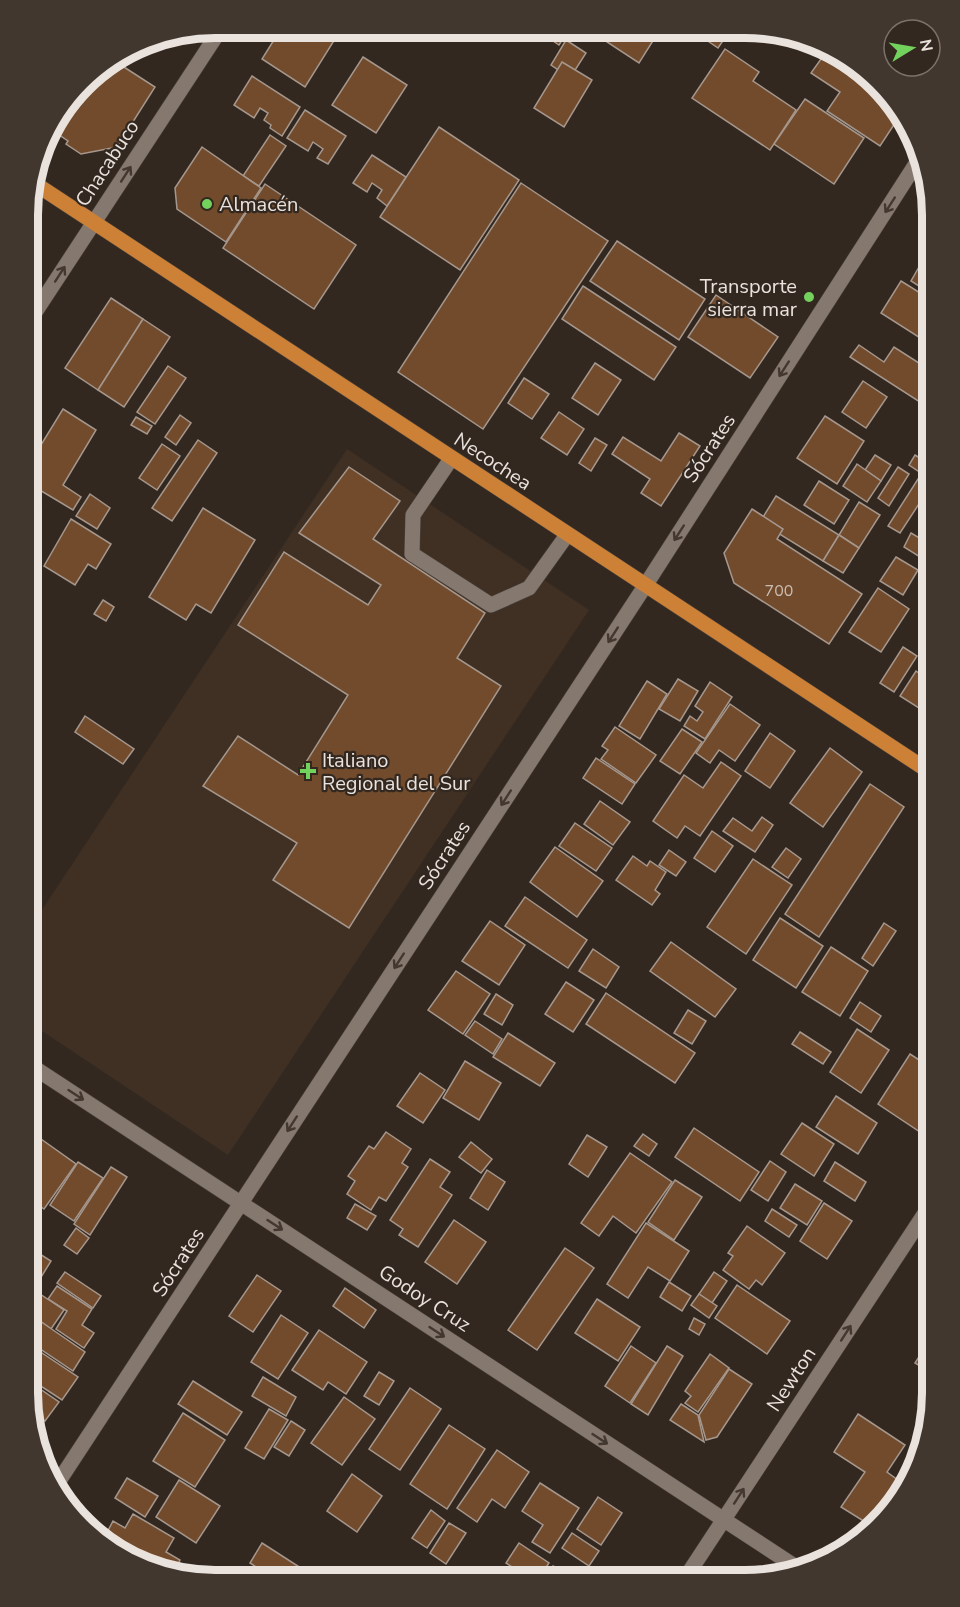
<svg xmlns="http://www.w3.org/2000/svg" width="960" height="1607" viewBox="0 0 960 1607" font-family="'Nunito Sans',sans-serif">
  <rect width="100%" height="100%" fill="#332820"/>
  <path fill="#3f3023" d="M347,449L589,610L228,1155L27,1021L28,931Z"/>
  <g fill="#714b2c" stroke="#a5978d" stroke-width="1.5">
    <path d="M282,27H317L335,39L305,87L262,59Z"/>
    <path d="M534,28H570L559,45Z"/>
    <path d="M607,28H661L639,63L601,38Z"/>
    <path d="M689,28L731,29L718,48Z"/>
    <path d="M566,40L586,53L570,78L551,65Z"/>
    <path d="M725,49L759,72L753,81L796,110L770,150L692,98Z"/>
    <path d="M826,52L873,83L899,117L880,146L827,111L840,92L811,73Z"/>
    <path d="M363,57L407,85L376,133L332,105Z"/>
    <path d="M113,60L155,87L117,147L81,154L66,144L68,141L49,128L86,79L95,85Z"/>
    <path d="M562,62L592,80L564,127L534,108Z"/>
    <path d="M252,76L300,107L282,136L270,128L271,125L264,120L268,113L260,108L254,118L234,105Z"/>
    <path d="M805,99L864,138L834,184L774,144Z"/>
    <path d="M305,110L346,136L328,164L317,158L323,149L313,142L308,151L287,138Z"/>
    <path d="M439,127L519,180L460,270L380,217Z"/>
    <path d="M270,135L286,146L259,186L243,176Z"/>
    <path d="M202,147L261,188L226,242L177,209L175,188Z"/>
    <path d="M372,155L406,177L387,206L377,198L382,190L372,183L367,192L353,183Z"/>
    <path d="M521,183L608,241L483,429L398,372Z"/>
    <path d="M265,184L356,245L314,309L223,248Z"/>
    <path d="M617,241L705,299L679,340L590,281Z"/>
    <path d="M919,267L933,275V295L911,281Z"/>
    <path d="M901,281L933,301V335L928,343L881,313Z"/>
    <path d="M583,286L676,347L654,380L562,319Z"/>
    <path d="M716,295L778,337L750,378L688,337Z"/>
    <path d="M111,298L143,319L98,390L65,368Z"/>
    <path d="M143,319L170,337L124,407L98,390Z"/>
    <path d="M859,345L884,362L894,347L933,372V395L926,406L850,357Z"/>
    <path d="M595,363L621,380L598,415L572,398Z"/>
    <path d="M168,366L186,378L155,424L137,412Z"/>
    <path d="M524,378L549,394L532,419L508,403Z"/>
    <path d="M863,381L887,397L866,428L842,412Z"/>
    <path d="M63,409L96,430L63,485L81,497L73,510L28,483V466Z"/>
    <path d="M559,412L584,429L567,455L541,438Z"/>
    <path d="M180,415L191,423L176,445L165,437Z"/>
    <path d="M825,416L864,441L837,484L797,458Z"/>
    <path d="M136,417L152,426L147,434L131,425Z"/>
    <path d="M28,432L40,440L28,458Z"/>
    <path d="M679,433L700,446L661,506L641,493L650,479L612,454L623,437L661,461Z"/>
    <path d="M595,438L607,445L591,471L579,463Z"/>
    <path d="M198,440L217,453L172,521L152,508Z"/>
    <path d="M162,444L180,456L157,490L139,478Z"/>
    <path d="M875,455L891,465L881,481L865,470Z"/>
    <path d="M915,455L931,465L924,475L909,465Z"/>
    <path d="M857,464L881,481L867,502L843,486Z"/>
    <path d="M349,467L400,501L373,539L485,613L457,658L501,686L349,928L273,880L297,843L203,786L238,736L298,775L348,695L238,625L284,552L368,605L381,585L299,533Z"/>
    <path d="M898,467L909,474L889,506L878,498Z"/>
    <path d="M918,479L930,487L900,533L888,526Z"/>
    <path d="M819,481L849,500L834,524L804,505Z"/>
    <path d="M90,494L110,508L97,529L76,516Z"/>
    <path d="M776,496L839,535L823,561L760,522Z"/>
    <path d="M859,502L880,515L859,548L839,535Z"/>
    <path d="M203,508L255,540L211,613L196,604L186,620L149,597Z"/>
    <path d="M752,509L783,529L777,539L862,594L829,644L734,583L724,553Z"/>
    <path d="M71,519L111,544L96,569L88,564L75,585L44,566Z"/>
    <path d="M911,533L928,543L920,557L904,547Z"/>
    <path d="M839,535L859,548L843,573L823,561Z"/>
    <path d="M933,544V564L924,558Z"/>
    <path d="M896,557L918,570L903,595L880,581Z"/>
    <path d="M878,588L909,609L881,652L849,632Z"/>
    <path d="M103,600L114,607L106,621L94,614Z"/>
    <path d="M903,647L917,656L894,692L880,683Z"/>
    <path d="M916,671L933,683V717L900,696Z"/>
    <path d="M678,679L698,691L680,721L659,709Z"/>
    <path d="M647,681L667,694L640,739L619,726Z"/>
    <path d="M710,682L732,697L705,739L684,726L690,716L697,721L703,712L695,706Z"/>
    <path d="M730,704L760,725L735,761L719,750L710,763L696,753Z"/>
    <path d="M85,716L134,749L123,764L75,732Z"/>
    <path d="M615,727L656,755L636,783L601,759L608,750L602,746Z"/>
    <path d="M682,729L702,742L680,774L660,761Z"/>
    <path d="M770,733L795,751L770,788L745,771Z"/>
    <path d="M830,748L862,772L823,827L790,803Z"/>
    <path d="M596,758L635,784L622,804L583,778Z"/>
    <path d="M721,762L741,776L700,836L685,826L677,838L653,821L684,775L703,788Z"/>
    <path d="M870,784L904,807L819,937L785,914Z"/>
    <path d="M600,801L630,822L613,845L584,824Z"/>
    <path d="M762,817L773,825L755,852L723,831L733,818L752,831Z"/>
    <path d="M575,823L612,848L596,871L559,846Z"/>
    <path d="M712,831L733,846L715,872L694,858Z"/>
    <path d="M555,847L603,881L577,917L530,882Z"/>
    <path d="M786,848L801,859L788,878L772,867Z"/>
    <path d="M669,850L686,862L676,876L659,865Z"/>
    <path d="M633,856L647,866L650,861L666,872L655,890L660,894L652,905L616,880Z"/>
    <path d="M753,859L792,885L746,954L707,927Z"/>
    <path d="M525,897L587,940L568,968L505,926Z"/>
    <path d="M780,918L823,946L796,988L753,960Z"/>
    <path d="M490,921L525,945L499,985L462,961Z"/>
    <path d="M884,923L896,931L873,966L862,958Z"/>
    <path d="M671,942L736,989L715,1017L650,971Z"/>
    <path d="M831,947L868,971L840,1016L802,992Z"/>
    <path d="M593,949L619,967L606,988L579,971Z"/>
    <path d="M456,971L490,994L463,1034L428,1010Z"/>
    <path d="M566,982L594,1000L573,1032L545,1014Z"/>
    <path d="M933,982V1009L920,1001Z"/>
    <path d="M606,993L695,1053L675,1083L586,1024Z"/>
    <path d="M496,994L513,1005L502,1025L484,1014Z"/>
    <path d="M860,1002L881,1016L871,1032L850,1018Z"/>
    <path d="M688,1010L706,1021L692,1044L674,1033Z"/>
    <path d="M475,1021L502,1039L493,1054L465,1035Z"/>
    <path d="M857,1029L889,1050L861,1093L830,1072Z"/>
    <path d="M800,1032L831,1052L823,1064L792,1044Z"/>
    <path d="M508,1033L555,1063L540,1086L493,1057Z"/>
    <path d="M910,1054L933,1069V1113L920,1132L878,1104Z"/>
    <path d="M465,1061L501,1083L479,1120L443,1098Z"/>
    <path d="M420,1073L445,1090L423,1123L397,1106Z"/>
    <path d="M836,1096L877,1123L858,1154L816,1127Z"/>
    <path d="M802,1123L834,1144L814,1176L781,1154Z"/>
    <path d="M694,1128L759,1172L740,1201L675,1157Z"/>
    <path d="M386,1132L411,1149L402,1163L408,1167L386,1201L379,1197L371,1210L347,1194L355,1181L348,1176L369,1146L374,1149Z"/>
    <path d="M34,1134L76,1164L44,1209L27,1197V1144Z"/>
    <path d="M643,1134L657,1144L649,1156L634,1146Z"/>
    <path d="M587,1135L607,1147L588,1177L569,1164Z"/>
    <path d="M471,1142L492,1159L481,1173L459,1157Z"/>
    <path d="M630,1153L672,1182L636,1233L613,1216L599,1236L581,1223Z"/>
    <path d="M430,1159L450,1172L440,1187L452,1195L418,1247L399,1235L403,1229L390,1220Z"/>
    <path d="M770,1161L786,1172L768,1201L751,1190Z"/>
    <path d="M78,1162L103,1178L74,1221L50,1205Z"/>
    <path d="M835,1162L866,1182L855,1201L824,1181Z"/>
    <path d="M111,1167L127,1177L90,1235L74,1224Z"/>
    <path d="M487,1170L505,1182L488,1210L470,1198Z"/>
    <path d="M675,1180L702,1197L674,1240L648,1222Z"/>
    <path d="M795,1184L822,1201L807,1225L780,1208Z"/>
    <path d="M824,1203L852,1221L827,1259L800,1241Z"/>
    <path d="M355,1204L376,1216L367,1230L347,1218Z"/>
    <path d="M772,1209L797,1225L789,1237L765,1221Z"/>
    <path d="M454,1220L486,1242L457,1284L425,1262Z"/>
    <path d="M646,1223L689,1251L670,1281L648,1267L628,1298L607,1284Z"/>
    <path d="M747,1226L785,1253L762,1285L756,1280L749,1289L723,1270L733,1256L728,1253Z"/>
    <path d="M76,1228L89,1238L77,1254L64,1245Z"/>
    <path d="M27,1246L51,1261L27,1300Z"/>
    <path d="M565,1248L594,1268L537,1350L508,1330Z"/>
    <path d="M65,1272L101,1296L93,1308L57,1283Z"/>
    <path d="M714,1272L727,1281L712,1303L699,1294Z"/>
    <path d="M257,1275L281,1291L253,1332L229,1316Z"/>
    <path d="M669,1282L691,1296L682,1311L660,1297Z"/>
    <path d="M737,1285L790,1321L767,1354L715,1318Z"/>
    <path d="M57,1286L92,1309L82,1325L94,1333L84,1348L56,1329L67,1311L48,1299Z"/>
    <path d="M345,1288L376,1310L364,1328L333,1306Z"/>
    <path d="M40,1294L64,1310L51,1329L28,1312Z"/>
    <path d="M699,1294L717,1306L709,1318L691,1305Z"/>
    <path d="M597,1299L640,1327L618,1361L575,1333Z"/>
    <path d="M281,1315L308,1333L278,1379L251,1362Z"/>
    <path d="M694,1318L705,1324L699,1335L689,1329Z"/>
    <path d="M37,1319L85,1352L73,1371L27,1340V1334Z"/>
    <path d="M319,1330L367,1362L346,1394L328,1382L323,1390L292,1370Z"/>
    <path d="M933,1335V1374L915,1363Z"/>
    <path d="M27,1343L78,1377L62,1400L27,1377Z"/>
    <path d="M631,1346L656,1363L630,1403L605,1386Z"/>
    <path d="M667,1346L683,1356L648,1415L631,1404Z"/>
    <path d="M710,1354L729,1368L698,1412L685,1403L691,1396L685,1391Z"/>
    <path d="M729,1369L752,1384L717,1437L706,1440L699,1415Z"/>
    <path d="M379,1372L394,1381L379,1405L364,1396Z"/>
    <path d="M263,1377L296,1397L286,1416L252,1396Z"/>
    <path d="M27,1380L59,1402L45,1421L31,1411Z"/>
    <path d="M193,1381L242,1412L227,1435L178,1404Z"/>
    <path d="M410,1388L441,1409L400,1470L369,1449Z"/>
    <path d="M344,1397L375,1419L342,1465L311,1443Z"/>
    <path d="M681,1404L698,1415L704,1442L670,1420Z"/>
    <path d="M269,1409L288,1420L264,1459L245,1448Z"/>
    <path d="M183,1413L225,1440L195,1487L153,1461Z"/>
    <path d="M858,1414L905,1445L887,1472L906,1486L894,1506L870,1525L841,1507L865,1472L834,1452Z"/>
    <path d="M291,1421L305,1430L289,1456L274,1447Z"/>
    <path d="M449,1425L485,1449L447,1509L410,1484Z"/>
    <path d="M497,1450L529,1472L505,1508L492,1499L477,1522L457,1508Z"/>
    <path d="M352,1474L382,1496L357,1532L327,1511Z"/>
    <path d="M127,1478L158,1496L145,1517L115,1498Z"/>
    <path d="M179,1480L220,1506L196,1543L156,1517Z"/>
    <path d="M540,1483L579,1508L550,1553L532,1542L543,1525L522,1511Z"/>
    <path d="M598,1497L622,1513L601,1545L577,1529Z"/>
    <path d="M431,1510L445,1521L427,1548L412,1538Z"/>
    <path d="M133,1514L174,1538L166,1552L180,1560L174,1572L102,1542L113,1521L125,1528Z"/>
    <path d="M449,1523L466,1533L446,1564L430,1553Z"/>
    <path d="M572,1533L599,1551L589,1566L562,1548Z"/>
    <path d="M262,1543L304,1570L298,1579H275L250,1563Z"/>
    <path d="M519,1543L549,1563L538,1579H531L506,1563Z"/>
    <path d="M553,1566L576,1580L546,1579Z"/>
  </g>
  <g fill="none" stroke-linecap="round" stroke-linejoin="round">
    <defs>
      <g id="minor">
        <path d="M28,323L222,27"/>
        <path d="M451,459L413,515L412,554L491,605L529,588L567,535"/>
        <path d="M27,1063L799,1569"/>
        <path d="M57,1484L645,586L921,156"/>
        <path d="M684,1580L933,1201"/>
      </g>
      <path id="major" d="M31,181L933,774"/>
    </defs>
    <use href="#minor" stroke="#4c433d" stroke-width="16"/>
    <use href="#major" stroke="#4c433d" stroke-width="16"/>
    <use href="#minor" stroke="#85786e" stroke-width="15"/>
    <use href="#major" stroke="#cd8136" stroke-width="15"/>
  </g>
  <defs><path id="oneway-shaft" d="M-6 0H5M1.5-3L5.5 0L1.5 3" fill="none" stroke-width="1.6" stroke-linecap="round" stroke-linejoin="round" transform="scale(1.5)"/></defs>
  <g stroke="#433830">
    <use href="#oneway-shaft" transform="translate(126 174) rotate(-57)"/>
    <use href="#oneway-shaft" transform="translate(890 205) rotate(123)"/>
    <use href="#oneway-shaft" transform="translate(60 274) rotate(-57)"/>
    <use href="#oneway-shaft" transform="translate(784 369) rotate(123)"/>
    <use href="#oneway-shaft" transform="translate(679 533) rotate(123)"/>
    <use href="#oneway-shaft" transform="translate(613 635) rotate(123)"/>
    <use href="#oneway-shaft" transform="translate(506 798) rotate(123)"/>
    <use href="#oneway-shaft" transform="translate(399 961) rotate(123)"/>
    <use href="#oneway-shaft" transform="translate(76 1095) rotate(33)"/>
    <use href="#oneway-shaft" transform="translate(292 1124) rotate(123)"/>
    <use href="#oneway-shaft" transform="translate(275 1225) rotate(33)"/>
    <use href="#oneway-shaft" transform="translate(437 1332) rotate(33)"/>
    <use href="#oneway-shaft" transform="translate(846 1333) rotate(-57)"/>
    <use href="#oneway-shaft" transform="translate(600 1439) rotate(33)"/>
    <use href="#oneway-shaft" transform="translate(739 1496) rotate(-57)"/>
  </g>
  <g fill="#73d25d" stroke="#332820" stroke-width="2">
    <circle cx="207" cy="204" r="6"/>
    <circle cx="809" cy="297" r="6"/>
    <path d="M305 762h6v6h6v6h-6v6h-6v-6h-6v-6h6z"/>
  </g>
  <g text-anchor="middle" stroke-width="4.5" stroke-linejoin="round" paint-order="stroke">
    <g font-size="16" fill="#cbbcb1">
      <text x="779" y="596">700</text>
    </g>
    <g font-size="20" fill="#e9e2dd" stroke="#332820">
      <text transform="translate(107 163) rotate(-57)" y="7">Chacabuco</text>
      <text transform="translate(709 448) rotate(-57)" y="7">Sócrates</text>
      <text transform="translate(493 461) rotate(33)" y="7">Necochea</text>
      <text transform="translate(444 855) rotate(-57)" y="7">Sócrates</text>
      <text transform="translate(178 1262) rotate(-57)" y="7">Sócrates</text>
      <text transform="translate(425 1298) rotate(33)" y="7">Godoy Cruz</text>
      <text transform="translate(791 1379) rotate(-57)" y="7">Newton</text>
    </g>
    <g font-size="20" fill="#e9e2dd" stroke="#332820" text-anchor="start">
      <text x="219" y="211">Almacén</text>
      <text x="797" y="293" text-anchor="end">Transporte<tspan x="797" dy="23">sierra mar</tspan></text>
      <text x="322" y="767">Italiano<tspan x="322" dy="23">Regional del Sur</tspan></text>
    </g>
  </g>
  <path d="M0 0H960V1607H0ZM215 38H745A177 177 0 0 1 922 215V1393A177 177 0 0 1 745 1570H215A177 177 0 0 1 38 1393V215A177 177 0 0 1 215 38Z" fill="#42372f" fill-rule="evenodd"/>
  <path fill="none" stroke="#e9e2dd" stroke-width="8" d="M215 38H745A177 177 0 0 1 922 215V1393A177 177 0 0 1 745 1570H215A177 177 0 0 1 38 1393V215A177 177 0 0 1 215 38Z"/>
  <g transform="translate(912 48) rotate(79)"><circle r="28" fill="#332820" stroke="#7c726c" stroke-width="1.5"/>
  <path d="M0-4.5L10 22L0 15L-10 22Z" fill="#73d25d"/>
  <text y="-9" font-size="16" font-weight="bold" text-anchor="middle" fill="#e9e2dd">N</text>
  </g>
</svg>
